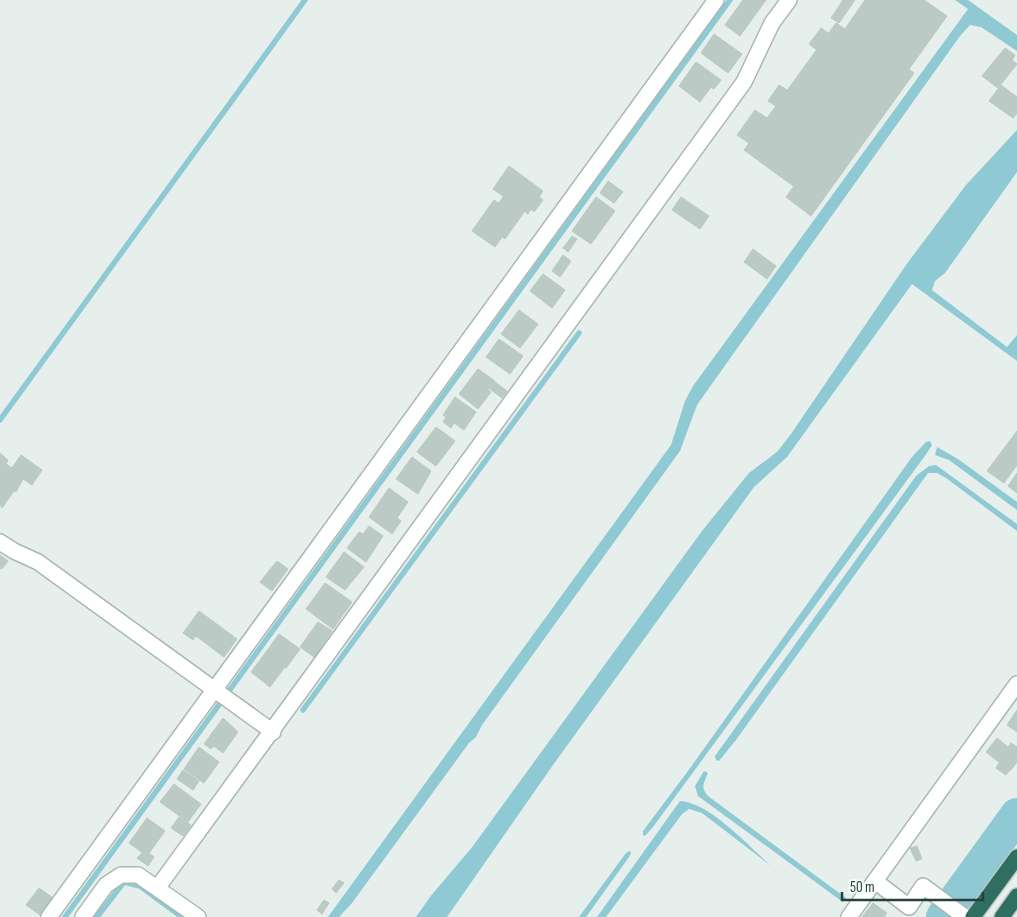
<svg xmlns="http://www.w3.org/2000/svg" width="1017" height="917" viewBox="0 0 1017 917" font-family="'Sofia Sans Condensed',sans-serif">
  <rect width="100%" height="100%" fill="#e6efeb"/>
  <g fill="#8ec9d4">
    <path d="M955,0H968L1017,35V51L981,27L970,25L960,36L704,395L697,405L680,451L482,725L476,737L469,743L352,903L339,917H328L671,445L685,401L693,386L968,9Z"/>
    <path d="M1017,130V172L945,273L935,281L932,290L1007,347L1017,335V361L912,284L787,457L754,487L553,765L447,917H416L430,897L473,846L702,531L749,473L777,452L791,434L906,265L966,185Z"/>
    <path d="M930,441L932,445L927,453L653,827L645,836L643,835V831L688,771L912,457L926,442Z"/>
    <path d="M937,447L958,459L1017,502V510L949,460L935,455Z"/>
    <path d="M936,465L1017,524V531L946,478L937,473H928L736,740L719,761L716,760L715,756L916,476L929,466Z"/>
    <path d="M704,771L708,773C704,783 700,787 708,796L846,898L847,900H840L698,796L695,786Z"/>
    <path d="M680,801C709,802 750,847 771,866L702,813L689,809L682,814L606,917H597Z"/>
    <path d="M630,851L631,853L629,857L586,917H579L626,853Z"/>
  </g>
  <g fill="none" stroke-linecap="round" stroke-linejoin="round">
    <g stroke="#8ec9d4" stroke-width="5.5">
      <path d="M0,420L305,0"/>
      <path d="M303,710L579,333"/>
      <path d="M65,917L730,0"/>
      <path d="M97,917L124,882L140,886L182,917"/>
    </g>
    <path stroke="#8ec9d4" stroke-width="34" d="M943,917L1017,815"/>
  </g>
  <g fill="#bbcac4" stroke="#b8c9c2">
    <path d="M743,0H766L740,36L725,25Z"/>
    <path d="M843,0H855L839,23L831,18Z"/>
    <path d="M865,0H924L947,16L909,69L892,57L796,188L744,150L836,23L845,29Z"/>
    <path d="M821,28L828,33L817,50L809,44Z"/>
    <path d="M714,34L742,54L728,73L701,53Z"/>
    <path d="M1005,48L1015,55L1012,60L1017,64L998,88L982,76Z"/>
    <path d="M892,57L914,73L811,216L786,197L794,186L796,188Z"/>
    <path d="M696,62L721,80L714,89L711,87L700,102L679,86Z"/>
    <path d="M779,85L787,90L776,106L768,101Z"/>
    <path d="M1001,85L1017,97V113L1013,118L989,101Z"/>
    <path d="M755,110L767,118L749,143L737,135Z"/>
    <path d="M509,166L543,191L539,197L543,200L534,212L531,209L528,214L493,189Z"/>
    <path d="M608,181L623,192L614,203L600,193Z"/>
    <path d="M503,197L524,212L520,218L499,203Z"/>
    <path d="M596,197L615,211L591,244L572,231Z"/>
    <path d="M681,197L709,216L700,229L672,210Z"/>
    <path d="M494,200L520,218L505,239L502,237L495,247L472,231Z"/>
    <path d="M572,236L577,239L568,252L563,248Z"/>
    <path d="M753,249L776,266L767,279L744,262Z"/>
    <path d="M563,255L571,261L560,277L552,271Z"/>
    <path d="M543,274L565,290L552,308L530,291Z"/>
    <path d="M519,310L538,324L520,348L501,334Z"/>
    <path d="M499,339L523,356L510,374L486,357Z"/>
    <path d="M478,369L495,381L488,390L491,392L478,409L459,394Z"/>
    <path d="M495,382L507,391L502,398L490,389Z"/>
    <path d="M455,397L476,412L464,430L454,423L451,428L443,422L446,417L443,415Z"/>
    <path d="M436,427L455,441L436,466L417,452Z"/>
    <path d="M1017,431V465L1004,483L987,471Z"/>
    <path d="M0,453L8,460L6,464L12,468L21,455L42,470L32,485L23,479L16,492L11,489L0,504Z"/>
    <path d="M412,457L431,471L418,494L396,479Z"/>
    <path d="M1017,473V493L1008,486Z"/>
    <path d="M389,488L408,502L397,518L401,521L392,534L369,517Z"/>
    <path d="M11,489L14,491L2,508L0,504Z"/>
    <path d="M369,526L383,536L366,562L347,548L359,532L363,534Z"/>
    <path d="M344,552L364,567L345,590L326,577Z"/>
    <path d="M0,555L8,561L2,569L0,568Z"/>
    <path d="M277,561L288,569L272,591L260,582Z"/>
    <path d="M325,583L352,602L333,629L306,609Z"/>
    <path d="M199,611L237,639L224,657L196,636L193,640L183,633Z"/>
    <path d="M318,622L332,631L314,657L300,647Z"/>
    <path d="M279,634L300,649L286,668L266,652Z"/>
    <path d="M266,652L285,667L270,687L251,672Z"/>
    <path d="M1017,710V732L1007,725Z"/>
    <path d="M223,718L238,732L223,753L214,746L211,749L204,744Z"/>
    <path d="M997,738L1008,747L1011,743L1017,747V762L1010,771L986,752Z"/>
    <path d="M199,747L219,762L204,783L184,769Z"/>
    <path d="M999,763L1009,771L1006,775L996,768Z"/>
    <path d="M183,770L199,781L193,790L177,779Z"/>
    <path d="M174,784L201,804L188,822L160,802Z"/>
    <path d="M179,817L191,825L183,836L171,828Z"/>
    <path d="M147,818L165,831L147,856L129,843Z"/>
    <path d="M917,846L922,859L916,861L910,848Z"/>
    <path d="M142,853L147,857L150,854L154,857L148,866L137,858Z"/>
    <path d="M339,880L344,883L336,893L332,889Z"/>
    <path d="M39,888L53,898L40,915L26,905Z"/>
    <path d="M324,900L329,903L322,914L317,910Z"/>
    <path d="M873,903L887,913L884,917H862Z"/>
  </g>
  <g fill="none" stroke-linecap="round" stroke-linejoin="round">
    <defs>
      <g id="minor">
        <path d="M0,542L14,551L38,562L273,732"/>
        <path d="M875,881L909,907L923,886L965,917"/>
        <path d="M158,887L744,82L772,23L789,0"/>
        <path d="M49,917L716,0"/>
        <path d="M83,917L106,885L121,875H138L198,917"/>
        <path d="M849,917L1017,684"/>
      </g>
      <g id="highway">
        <path d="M973,917L1017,857"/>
        <path d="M1002,917L1017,896"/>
      </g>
    </defs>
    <use href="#minor" stroke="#a8b8b2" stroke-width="18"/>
    <use href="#highway" stroke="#c2cac8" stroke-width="18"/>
    <use href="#minor" stroke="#fff" stroke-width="15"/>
    <use href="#highway" stroke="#2f6f62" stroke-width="15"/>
  </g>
  <path d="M842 892v8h141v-8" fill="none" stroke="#24423a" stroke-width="2.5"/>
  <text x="850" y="892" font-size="15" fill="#24423a" stroke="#f7fbf9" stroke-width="4" paint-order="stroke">50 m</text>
</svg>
